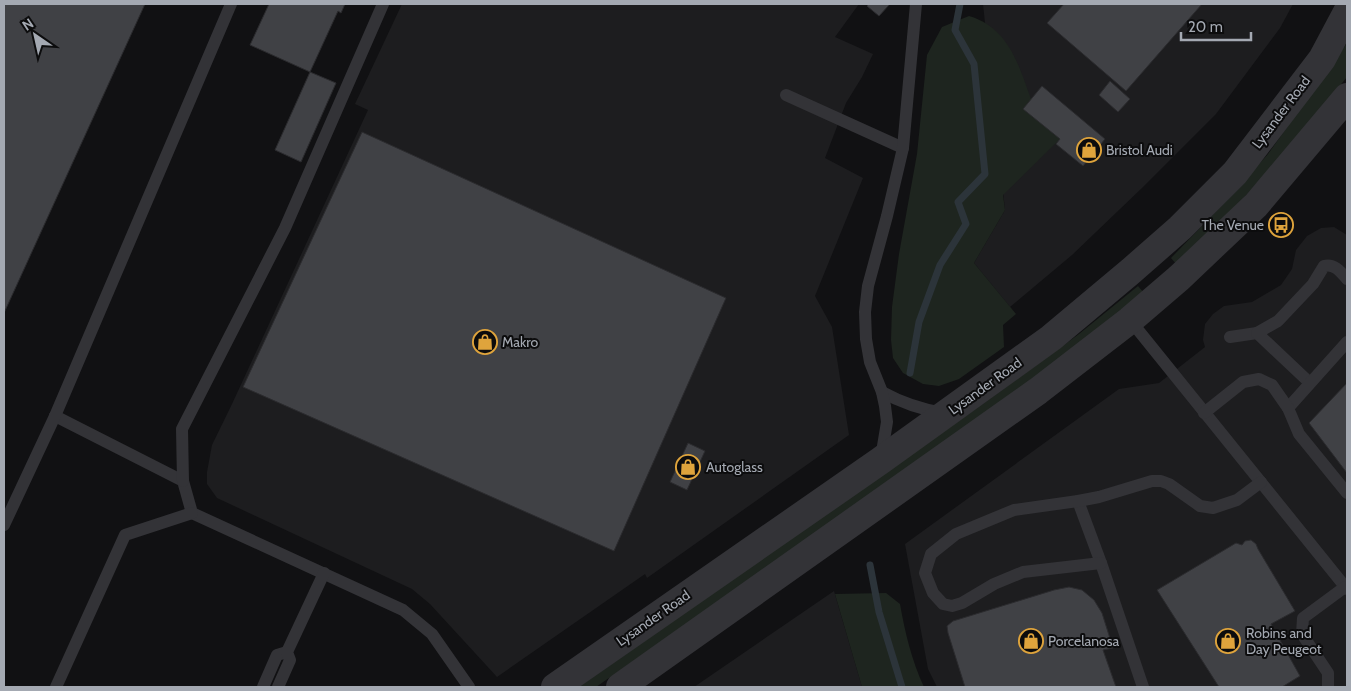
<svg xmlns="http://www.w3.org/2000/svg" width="1351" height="691" viewBox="0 0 1351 691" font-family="Cabin,sans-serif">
  <rect width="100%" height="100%" fill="#111113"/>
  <g fill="#1d1d1f">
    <path d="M402,4H859L835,37L873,54L862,77L846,103L825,158L863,178L815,296L832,327L849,435L647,578L645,574L497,677L430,604L412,589L217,498L207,484V472L212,445L232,404L368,110L355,104Z"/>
    <path d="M983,4H1293L1280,28L1216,114L1143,187L1072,255L1010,307L974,263L1005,210Z"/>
    <path d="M1334,227L1347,235V687H937L928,669L905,544L1119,389L1159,383L1205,347L1203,340L1205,324L1213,314L1224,306L1252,302L1281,285L1292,269L1296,250L1307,236L1321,228Z"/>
    <path d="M834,591L862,687H694Z"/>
  </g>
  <g fill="#1e251f">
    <path d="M969,16C1009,28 1018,64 1031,99L1023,109L1060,139L1003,195L1005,210L974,263L1016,314L1003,325L1004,347L959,379L939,386L923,384L903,373L893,358L891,340L892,307L899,254L917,154L927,55L942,27Z"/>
    <path d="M1347,43V77L1317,114L1277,161L1238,204L1177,265L1171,258L1230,197L1268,154Z"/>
    <path d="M1138,286L1144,293L985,416L596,687H579L983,404L1079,334Z"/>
    <path d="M886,593L900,604C905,633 912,661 924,687H862L835,594Z"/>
  </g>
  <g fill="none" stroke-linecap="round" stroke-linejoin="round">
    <g stroke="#2c343a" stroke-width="7">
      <path d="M910,373L919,322L940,265L966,224L958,202L985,174L974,64L955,30L960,4"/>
      <path d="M870,565L879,612L902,687"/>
    </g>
  </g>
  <g fill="#404145" stroke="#2b2b2e">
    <path d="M4,4H145L4,313Z"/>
    <path d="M269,4H345L341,13L338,11L310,72L250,45Z"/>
    <path d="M869,4H887L889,5L879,16L867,6Z"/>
    <path d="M1064,4H1202L1126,91L1047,23Z"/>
    <path d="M310,72L336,83L301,162L275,150Z"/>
    <path d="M1110,81L1130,99L1118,112L1099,95Z"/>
    <path d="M1042,86L1105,139L1083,166L1056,144L1060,139L1023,109Z"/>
    <path d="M362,132L726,298L614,551L243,387Z"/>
    <path d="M1347,383V473L1309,423Z"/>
    <path d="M688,443L705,451L687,490L670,482Z"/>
    <path d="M1251,540L1256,544L1258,549L1295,611L1271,624L1300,676L1282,687H1219L1157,590L1236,543L1242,545L1245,541Z"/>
    <path d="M1069,587L1082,590L1094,600L1102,613L1113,648L1103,650L1116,687H965L948,633L947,626L953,621L1054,590Z"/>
  </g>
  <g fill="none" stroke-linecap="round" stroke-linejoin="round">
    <g stroke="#333337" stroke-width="12">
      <path d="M786,95L903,148"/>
      <path d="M1130,320L1347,589"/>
      <path d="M1230,337L1257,333"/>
      <path d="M1310,383L1257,333L1278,321L1313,284L1324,266C1334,263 1341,272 1347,279"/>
      <path d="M882,392C902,403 920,409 943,413"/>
      <path d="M1288,408L1347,342"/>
      <path d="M1204,413L1243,382L1259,379L1272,385L1288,408L1299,434L1347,493"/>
      <path d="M55,416L183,481L192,513L403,610L432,634L469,687"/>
      <path d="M881,458L887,422L885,406L882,392L870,362L866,339L865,312L868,286L887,216L903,148L916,4"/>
      <path d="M183,481L182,429L285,228L383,4"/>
      <path d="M1078,501L1101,563L1143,687"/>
      <path d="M4,525L55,416L231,4"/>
      <path d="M1101,563L1023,572L994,584L962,603L952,606L943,604L933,593L925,573L931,554L956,534L1014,510L1078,501L1099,497L1152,481H1161L1169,484L1200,506L1213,508L1237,500L1261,482"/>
      <path d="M56,687L125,535L192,513"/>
      <path d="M263,687L277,655L287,652"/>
      <path d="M278,687L290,660L287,652L324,573"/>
      <path d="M1328,687V673L1302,634L1303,618L1345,587"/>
    </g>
    <g stroke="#333337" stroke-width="28">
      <path d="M555,687L880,461L1051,338L1131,271L1180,228L1235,173L1322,59L1347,12"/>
      <path d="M620,687L1038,391L1130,320L1179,278L1256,205L1347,97"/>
    </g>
  </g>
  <defs>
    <symbol id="shop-ring" viewBox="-11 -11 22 22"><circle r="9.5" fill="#0c0c0d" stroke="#dfa43c" stroke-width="1.5"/><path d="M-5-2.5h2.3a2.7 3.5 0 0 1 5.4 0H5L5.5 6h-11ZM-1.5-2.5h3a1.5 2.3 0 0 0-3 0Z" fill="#dfa43c"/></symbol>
    <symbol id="bus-ring" viewBox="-11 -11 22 22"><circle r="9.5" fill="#0c0c0d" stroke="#dfa43c" stroke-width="1.5"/><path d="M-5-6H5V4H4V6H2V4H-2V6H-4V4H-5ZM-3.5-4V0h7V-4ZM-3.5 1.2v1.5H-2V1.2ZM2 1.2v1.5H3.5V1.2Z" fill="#dfa43c"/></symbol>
  </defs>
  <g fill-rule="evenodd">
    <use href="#shop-ring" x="1075" y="136" width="28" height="28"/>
    <use href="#bus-ring" x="1267" y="211" width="28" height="28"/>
    <use href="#shop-ring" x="471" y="328" width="28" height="28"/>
    <use href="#shop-ring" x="674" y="453" width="28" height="28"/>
    <use href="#shop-ring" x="1017" y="627" width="28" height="28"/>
    <use href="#shop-ring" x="1214" y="627" width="28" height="28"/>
  </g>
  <g text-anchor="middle" stroke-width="4" stroke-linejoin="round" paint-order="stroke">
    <g font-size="14" fill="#a4a9b2" stroke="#0c0c0d">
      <text transform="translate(1281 112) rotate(-53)" y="5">Lysander Road</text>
      <text transform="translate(985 386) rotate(-36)" y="5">Lysander Road</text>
      <text transform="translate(653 618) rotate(-35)" y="5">Lysander Road</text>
    </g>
    <g font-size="14" fill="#a4a9b2" stroke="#0c0c0d" text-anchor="start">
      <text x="1106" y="155">Bristol Audi</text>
      <text x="1264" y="230" text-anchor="end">The Venue</text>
      <text x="502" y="347">Makro</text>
      <text x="706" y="472">Autoglass</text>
      <text x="1246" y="638">Robins and<tspan x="1246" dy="16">Day Peugeot</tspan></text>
      <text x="1048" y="646">Porcelanosa</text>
    </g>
  </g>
  <rect width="1351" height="691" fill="none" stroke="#a4a9b2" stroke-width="10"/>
  <g transform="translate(35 35) rotate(326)" stroke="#0c0c0d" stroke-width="4" paint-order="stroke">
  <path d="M0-4L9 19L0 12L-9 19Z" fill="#a4a9b2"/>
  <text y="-8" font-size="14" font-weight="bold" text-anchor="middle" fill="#a4a9b2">N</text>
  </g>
  <path d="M1181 32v8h70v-8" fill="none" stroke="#a4a9b2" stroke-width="2.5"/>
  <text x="1188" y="32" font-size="15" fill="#a4a9b2" stroke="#0c0c0d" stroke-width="4" paint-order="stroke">20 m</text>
</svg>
